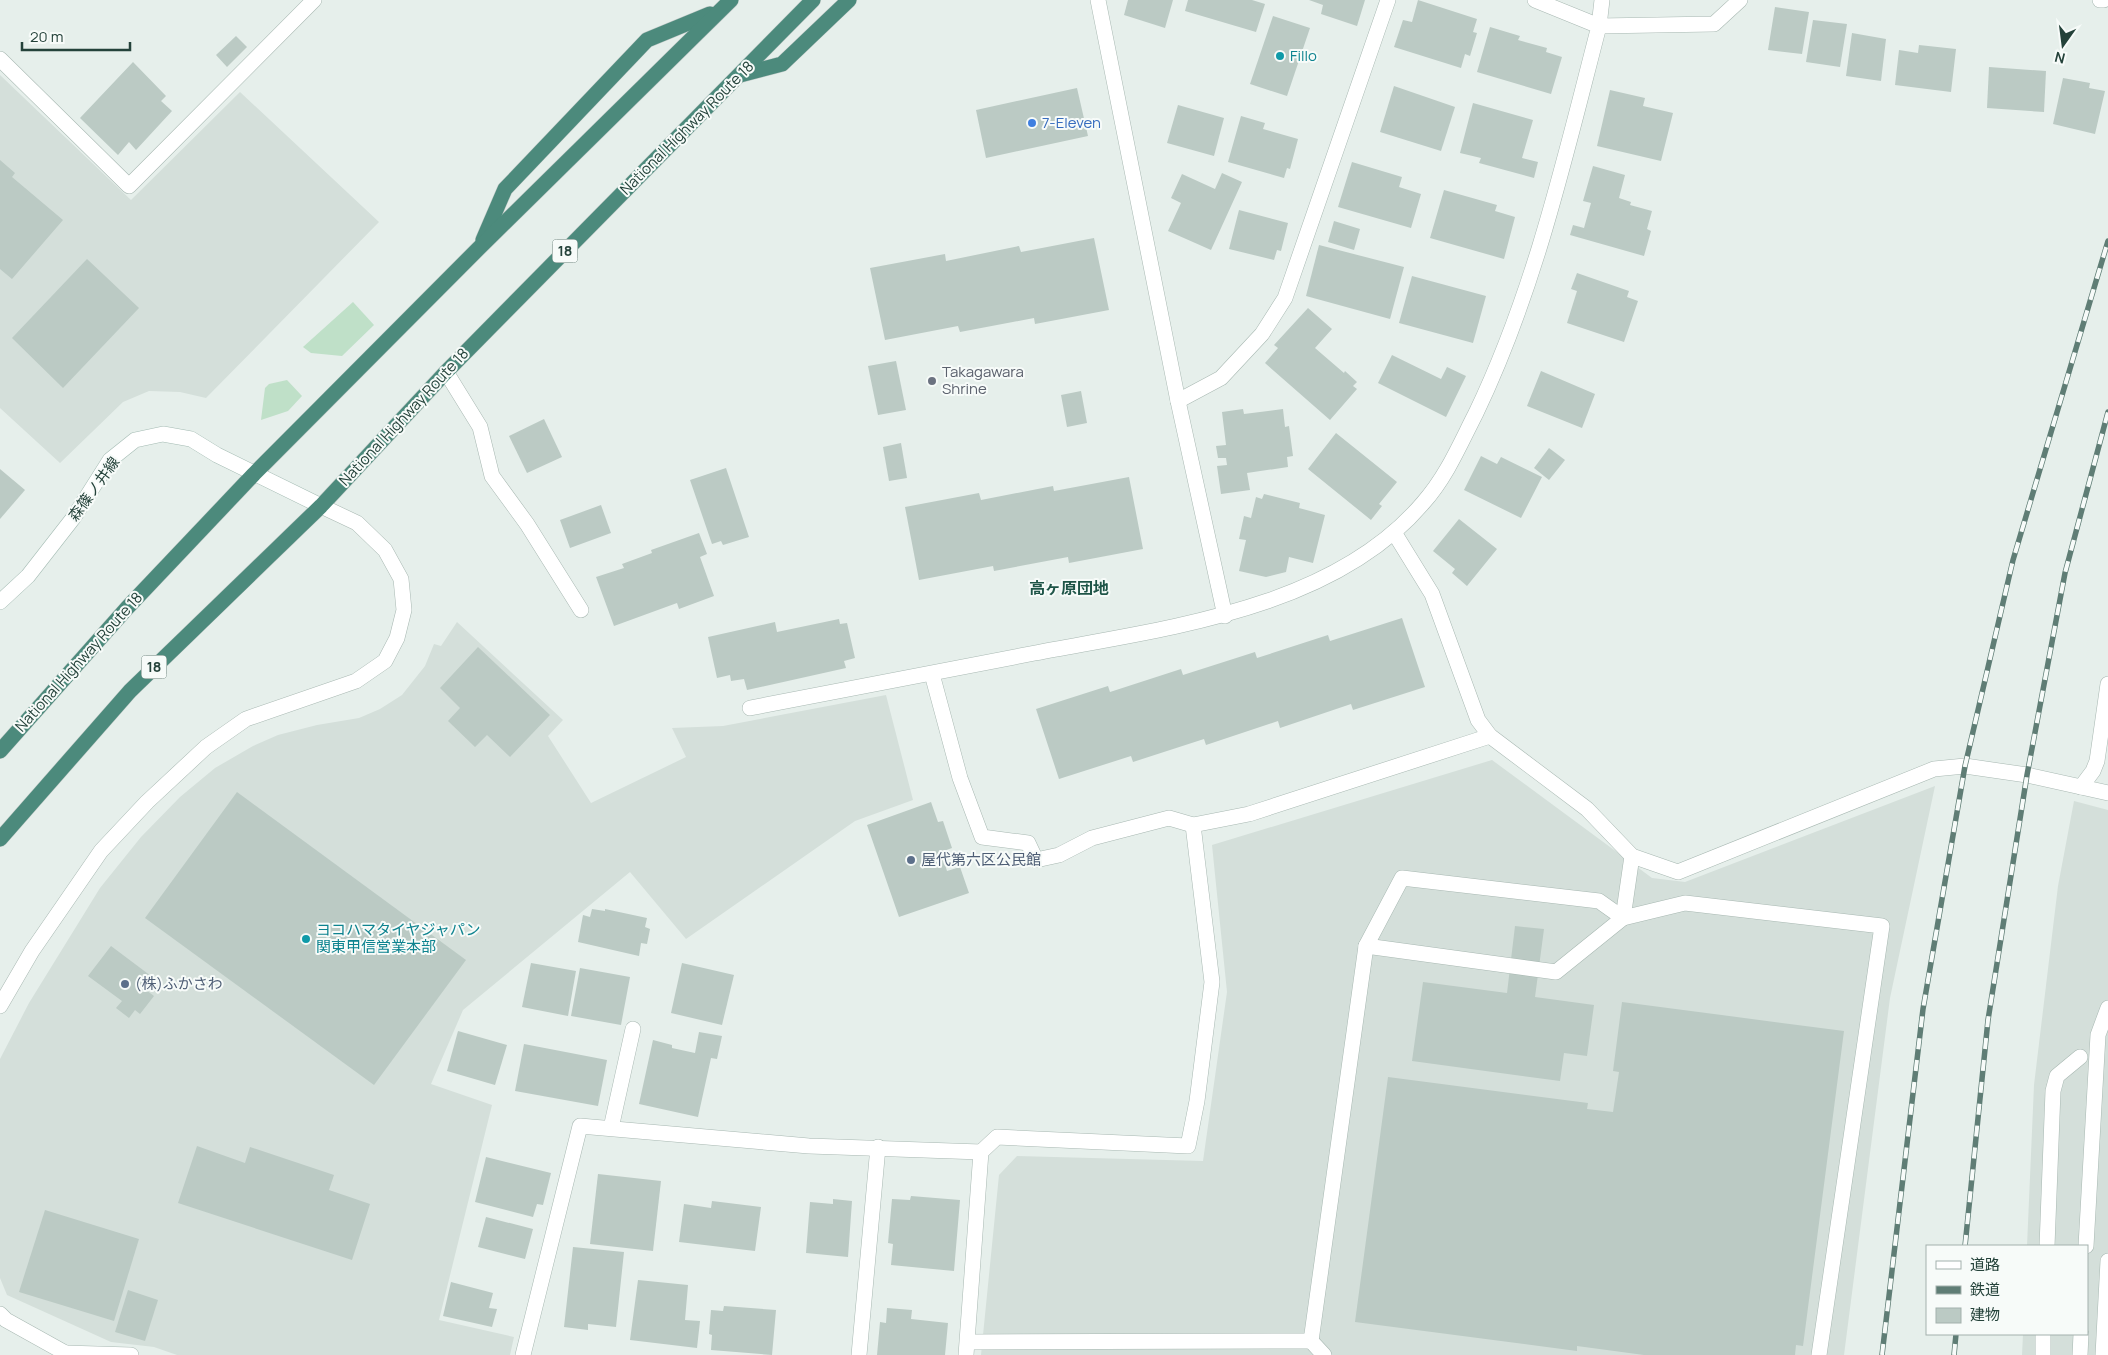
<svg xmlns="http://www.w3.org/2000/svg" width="2108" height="1355" viewBox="0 0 2108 1355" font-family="Manrope,'Noto Sans JP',sans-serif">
  <rect width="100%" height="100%" fill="#e6efeb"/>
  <g fill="#d4dfda">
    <path d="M0,75L131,200L240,92L379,222L206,398L180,392L149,391L123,402L60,463L0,408Z"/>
    <path d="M457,622L563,720L548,736L591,803L686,757L672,728L723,726L886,695L913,800L855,821L686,939L630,872L463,1010L431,1084L492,1105L439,1320L514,1337L510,1355H177L154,1347L111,1342L7,1295L0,1278V1059L29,1003L100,888L141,837L180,797L215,768L253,746L278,735L317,725L359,718L380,709L402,695L425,666L434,644L441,646Z"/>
    <path d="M1492,760L1652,878L1685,882L1935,786L1890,998L1844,1355H981L999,1175L1017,1156L1203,1161L1227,992L1212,845Z"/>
    <path d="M2074,801L2108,810V1355H2022L2023,1334H2087V1246H2027L2034,1085L2058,886Z"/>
  </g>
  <g fill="#bfe0c8">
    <path d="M353,302L374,325L342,356L311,353L303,347Z"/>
    <path d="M287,380L302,396L288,411L261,420L265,388L269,384Z"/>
  </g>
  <g fill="#bbcac4">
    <path d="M1128,0H1173L1165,28L1124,15Z"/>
    <path d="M1188,0H1252L1265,4L1256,32L1185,11Z"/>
    <path d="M1309,0H1365L1357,26L1321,14L1323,5Z"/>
    <path d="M1418,0L1477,19L1473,32L1477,33L1470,56L1465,54L1461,68L1394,47L1403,20L1412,22Z"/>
    <path d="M1775,7L1809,12L1802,54L1768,50Z"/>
    <path d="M1273,16L1310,28L1287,96L1250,84Z"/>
    <path d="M1813,20L1847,24L1840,67L1806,62Z"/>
    <path d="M1490,27L1520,36L1518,40L1547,48L1546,52L1562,57L1551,94L1477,72Z"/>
    <path d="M1852,33L1886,39L1881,81L1846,76Z"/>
    <path d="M236,36L247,47L227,67L216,55Z"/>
    <path d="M1919,45L1956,49L1951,92L1895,85L1899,50L1918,53Z"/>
    <path d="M133,62L166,96L161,101L172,111L136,150L129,142L118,155L80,118Z"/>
    <path d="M1989,67L2046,71L2044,112L1987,108Z"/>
    <path d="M2063,78L2090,83L2089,88L2105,91L2095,134L2053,124Z"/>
    <path d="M1394,86L1455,107L1441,151L1380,132Z"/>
    <path d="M1077,88L1088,136L986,158L976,110Z"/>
    <path d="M1610,90L1645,98L1643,106L1673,113L1661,161L1597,146Z"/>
    <path d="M1473,103L1533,120L1522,158L1538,162L1534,178L1479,163L1481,158L1460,153Z"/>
    <path d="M1178,105L1224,118L1214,156L1167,143Z"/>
    <path d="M1241,116L1265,123L1263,129L1298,139L1290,169L1287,168L1284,178L1228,162Z"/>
    <path d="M0,160L15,173L12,177L63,220L12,279L0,269Z"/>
    <path d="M1352,162L1402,177L1399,187L1421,194L1411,228L1338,207Z"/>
    <path d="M1593,166L1625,175L1619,198L1631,202L1630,205L1652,211L1647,229L1651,231L1644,256L1570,235L1573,225L1584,228L1591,203L1583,201Z"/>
    <path d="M1222,173L1242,182L1211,250L1168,231L1181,203L1171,198L1182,174L1215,189Z"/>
    <path d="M1444,190L1497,205L1495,211L1515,217L1504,259L1430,238Z"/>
    <path d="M1239,210L1288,223L1281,251L1277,250L1274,260L1229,249Z"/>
    <path d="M1334,221L1360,229L1354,250L1328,242Z"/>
    <path d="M1094,238L1109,310L1035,324L1034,318L960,332L958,326L885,340L870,268L945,254L946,261L1019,246L1021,252Z"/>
    <path d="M1319,245L1404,267L1390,319L1306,296Z"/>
    <path d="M87,259L139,308L63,388L12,338Z"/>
    <path d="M1577,273L1629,291L1627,297L1638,301L1624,342L1567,323L1577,291L1571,289Z"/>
    <path d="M1412,276L1486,296L1473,343L1399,323Z"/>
    <path d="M1308,308L1332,329L1315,348L1344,373L1345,371L1357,382L1353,386L1357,389L1330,420L1265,363L1278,348L1274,345Z"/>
    <path d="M1392,355L1441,379L1447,367L1466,376L1446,417L1378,383Z"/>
    <path d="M896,361L906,410L878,415L868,366Z"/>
    <path d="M1541,371L1595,394L1582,428L1527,406Z"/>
    <path d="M1081,391L1087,423L1067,427L1061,395Z"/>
    <path d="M1243,409L1244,414L1283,409L1285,427L1289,426L1293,456L1287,457L1288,467L1247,473L1250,490L1221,494L1217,466L1227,465L1226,458H1218L1216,446L1226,445L1222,412Z"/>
    <path d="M544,419L562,457L527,473L509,436Z"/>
    <path d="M1336,433L1397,482L1379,504L1382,506L1371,520L1308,469Z"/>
    <path d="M901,443L907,478L889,481L883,447Z"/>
    <path d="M1549,448L1565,460L1549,480L1534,468Z"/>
    <path d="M1481,456L1497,464L1501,457L1542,477L1521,518L1464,490Z"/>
    <path d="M726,468L749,537L723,545L721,541L712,544L690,480Z"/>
    <path d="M0,469L25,490L0,519Z"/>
    <path d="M1129,477L1143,549L1069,563L1068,557L994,571L993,566L919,580L905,507L979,493L981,500L1053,486L1054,491Z"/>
    <path d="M1264,494L1300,503L1299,508L1325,515L1313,563L1289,557L1286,572L1266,577L1239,571L1246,540L1239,539L1244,516L1251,518L1256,497L1262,499Z"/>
    <path d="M601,505L611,533L570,548L560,520Z"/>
    <path d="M1459,519L1497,549L1467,586L1452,573L1455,569L1433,551Z"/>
    <path d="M699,533L707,554L700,557L714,596L679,609L677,603L614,626L596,577L624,568L622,564L652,553L651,550Z"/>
    <path d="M1402,618L1425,687L1353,710L1351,704L1280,728L1278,721L1206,745L1204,739L1133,762L1131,756L1059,779L1036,709L1108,686L1110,692L1181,669L1183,675L1255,652L1257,658L1328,635L1330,641Z"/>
    <path d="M839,619L840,624L847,623L855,658L844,661L846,668L747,690L744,679L731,681L730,675L717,678L708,637L775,622L777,632Z"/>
    <path d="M478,647L550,715L510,757L487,735L475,747L448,721L460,708L440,688Z"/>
    <path d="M237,792L466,960L374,1085L145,918Z"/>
    <path d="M931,802L938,822L943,821L952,848L941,852L947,871L960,867L969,893L899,917L867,825Z"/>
    <path d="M592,909L605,911V909L647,918L645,927L650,929L647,944L641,943L639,956L578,942L583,915L590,917Z"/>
    <path d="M1515,926L1544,929L1535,997L1594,1005L1587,1056L1564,1053L1560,1081L1412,1061L1423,982L1507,993Z"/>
    <path d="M111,946L155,979L146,990L154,996L140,1014L135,1010L129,1018L116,1008L122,1001L88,976Z"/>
    <path d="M531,963L576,971L568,1016L522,1007Z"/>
    <path d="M682,963L734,975L722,1025L671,1013Z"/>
    <path d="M580,968L630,977L621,1025L571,1016Z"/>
    <path d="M1622,1002L1844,1031L1803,1346L1796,1345L1795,1355H1644L1577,1346V1351L1355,1322L1388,1077L1588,1103L1587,1109L1613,1112L1619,1072L1613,1071Z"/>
    <path d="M458,1031L507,1045L495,1085L447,1071Z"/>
    <path d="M699,1032L722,1036L717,1059L711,1058L698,1117L639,1104L653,1040L672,1045V1048L695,1053Z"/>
    <path d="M524,1044L607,1060L598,1106L515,1091Z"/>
    <path d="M197,1146L245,1163L250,1147L334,1175L329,1190L370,1204L352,1260L178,1203Z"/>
    <path d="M486,1157L551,1173L543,1205L537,1204L533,1217L475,1202Z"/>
    <path d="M598,1174L661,1181L653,1251L590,1244Z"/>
    <path d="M911,1196L960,1200L954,1271L891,1265L893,1244L888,1243L892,1199L910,1200Z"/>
    <path d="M833,1199L852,1201L848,1257L806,1253L810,1202L833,1204Z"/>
    <path d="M712,1201L761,1207L755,1251L679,1242L684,1204L711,1208Z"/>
    <path d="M45,1210L139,1239L114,1321L19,1292Z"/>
    <path d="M486,1217L533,1229L525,1259L478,1247Z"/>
    <path d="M573,1247L624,1252L616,1327L588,1324V1330L564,1327Z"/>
    <path d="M638,1280L688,1285L685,1320L700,1321L697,1348L630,1340Z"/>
    <path d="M451,1282L493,1293L489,1308L497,1309L492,1327L443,1316Z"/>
    <path d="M128,1290L158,1300L145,1341L115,1332Z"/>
    <path d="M724,1306L776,1310L772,1355L711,1350L712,1335L709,1334L711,1310L723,1311Z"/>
    <path d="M887,1308L912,1310L911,1319L948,1323L945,1355H877L880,1322L886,1323Z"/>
  </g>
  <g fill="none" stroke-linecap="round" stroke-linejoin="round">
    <defs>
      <g id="service">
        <path d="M2100,0H2104"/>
        <path d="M1599,26L1714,24L1740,0"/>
        <path d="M932,674L960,778L982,837L1028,843L1036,860L1059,855L1092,838L1169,818L1193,825"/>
        <path d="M1366,946L1556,972L1623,918L1632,856"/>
        <path d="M611,1128L633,1029"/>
        <path d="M2047,1246L2053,1091L2057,1076L2080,1057"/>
        <path d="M2086,1246L2098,1035L2108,1008"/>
        <path d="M1311,1341L1324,1355"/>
        <path d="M968,1342L1311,1341L1366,946L1402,878L1599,901L1623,918L1685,903L1882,926L1819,1355"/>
        <path d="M2043,1355V1334"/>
        <path d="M2080,1355L2081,1334"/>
        <path d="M2103,1355L2108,1261"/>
      </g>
      <g id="minor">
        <path d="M1098,0L1178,401L1225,616"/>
        <path d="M1599,26L1602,0"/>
        <path d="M0,59L129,186L314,0"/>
        <path d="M446,372L480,427L492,476L527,524L581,610"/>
        <path d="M1178,401L1221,378L1262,334L1285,298L1388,0"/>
        <path d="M1395,534L1432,594L1478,720L1490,736L1587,809L1632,856L1678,872L1934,769L1965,766L2027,775L2108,793"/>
        <path d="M750,708C845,690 940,672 1035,653C1165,628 1332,610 1423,503C1447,476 1460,444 1476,413C1535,290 1565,157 1599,26L1535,0"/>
        <path d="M2081,787L2093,771L2097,761L2108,684"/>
        <path d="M65,1353L131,1355"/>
        <path d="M523,1355L580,1126L809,1146L981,1152"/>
        <path d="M859,1355L878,1147"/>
        <path d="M966,1355L981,1152L997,1137L1188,1146L1197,1101L1212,982L1193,825L1249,814L1490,736"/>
      </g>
      <g id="tertiary">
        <path d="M0,1006L32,951L101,851L147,802L206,747L246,719L356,681L385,661L397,638L404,610L401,579L385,550L357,523L321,506"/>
        <path d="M0,1314L6,1320L69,1355"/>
      </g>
      <path id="secondary" d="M0,602L28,576L74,517L110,460L135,440L163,434L191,439L217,455L321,506"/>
      <g id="trunk">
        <path d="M740,75L782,64L849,0"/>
        <path d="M483,240L505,189L647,40L710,14"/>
        <path d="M0,751L127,608L254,474L479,248L731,0"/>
        <path d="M0,839L130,691L321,506L446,372L813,0"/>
      </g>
    </defs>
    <use href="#service" stroke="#a8b8b2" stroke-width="16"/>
    <use href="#minor" stroke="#a8b8b2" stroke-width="16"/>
    <use href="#tertiary" stroke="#a8b8b2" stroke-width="16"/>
    <use href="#secondary" stroke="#a4bbb3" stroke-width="16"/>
    <use href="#trunk" stroke="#c2cac8" stroke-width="16"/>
    <use href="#service" stroke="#fff" stroke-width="15"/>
    <use href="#minor" stroke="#fff" stroke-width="15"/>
    <use href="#tertiary" stroke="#fff" stroke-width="15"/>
    <use href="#secondary" stroke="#fff" stroke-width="15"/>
    <use href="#trunk" stroke="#4c8a7c" stroke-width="15"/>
    <defs>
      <g id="rail">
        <path d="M1965,1246L1988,1020L2027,775L2065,573L2108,412"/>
        <path d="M1882,1355L1923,1009L1965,766L2013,560L2108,241"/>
        <path d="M1954,1355L1956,1334"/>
      </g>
    </defs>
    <use href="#rail" stroke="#5f7d75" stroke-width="5.5"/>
    <use href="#rail" stroke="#f7fbf9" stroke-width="4" stroke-dasharray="11" stroke-linecap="butt"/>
  </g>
  <g fill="#0f9aa8" stroke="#f7fbf9" stroke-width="2">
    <circle cx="1280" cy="56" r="5"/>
    <circle cx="306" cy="939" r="5"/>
  </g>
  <circle fill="#3f7fe0" stroke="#f7fbf9" stroke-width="2" cx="1032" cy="123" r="5"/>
  <circle fill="#6b7280" stroke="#f7fbf9" stroke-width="2" cx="932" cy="381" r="5"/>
  <g fill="#5c6f8a" stroke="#f7fbf9" stroke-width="2">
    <circle cx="911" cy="860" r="5"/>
    <circle cx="125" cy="984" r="5"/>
  </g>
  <g text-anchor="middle" stroke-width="4" stroke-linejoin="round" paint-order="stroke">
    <g fill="#f7fbf9" stroke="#637a73" stroke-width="1">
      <rect x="552.5" y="239.5" width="25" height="23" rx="4"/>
      <rect x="141.5" y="655.5" width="25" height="23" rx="4"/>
    </g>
    <g font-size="14" font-weight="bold" fill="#24423a">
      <text x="565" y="256">18</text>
      <text x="154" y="672">18</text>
    </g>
    <g font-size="15" fill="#0d838f" stroke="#f7fbf9" text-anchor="start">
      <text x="1290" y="61">Fillo</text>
      <text x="316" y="935">ヨコハマタイヤジャパン<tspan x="316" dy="17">関東甲信営業本部</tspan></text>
    </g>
    <g font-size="15" fill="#366cbe" stroke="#f7fbf9" text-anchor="start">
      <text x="1042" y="128">7-Eleven</text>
    </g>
    <g font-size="15" fill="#24423a" stroke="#f7fbf9">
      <text transform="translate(687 128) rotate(-45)" y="5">National Highway Route 18</text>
      <text transform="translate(404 417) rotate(-47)" y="5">National Highway Route 18</text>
      <text transform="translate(94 489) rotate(-54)" y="5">森篠ノ井線</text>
      <text transform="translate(79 662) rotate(-48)" y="5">National Highway Route 18</text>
    </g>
    <g font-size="15" fill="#5b616d" stroke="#f7fbf9" text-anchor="start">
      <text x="942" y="377">Takagawara<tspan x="942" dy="17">Shrine</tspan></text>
    </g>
    <g font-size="15" fill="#4e5e75" stroke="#f7fbf9" text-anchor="start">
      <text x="921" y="865">屋代第六区公民館</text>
      <text x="135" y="989">(株)ふかさわ</text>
    </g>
    <g font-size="16" font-weight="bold" fill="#1f5548" stroke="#f7fbf9">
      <text x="1069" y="594">高ヶ原団地</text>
    </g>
  </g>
  <rect x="1926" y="1245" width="162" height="90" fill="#f7fbf9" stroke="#a3b1ad"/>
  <rect x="1936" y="1261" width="25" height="8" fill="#ffffff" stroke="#a3b1ad"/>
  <text x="1970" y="1270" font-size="15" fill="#24423a">道路</text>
  <rect x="1936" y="1286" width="25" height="8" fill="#5f7d75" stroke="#a3b1ad"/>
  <text x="1970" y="1295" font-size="15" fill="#24423a">鉄道</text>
  <rect x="1936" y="1308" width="25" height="15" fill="#bbcac4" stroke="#a3b1ad"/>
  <text x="1970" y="1320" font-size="15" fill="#24423a">建物</text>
  <g transform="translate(2063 45) rotate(194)" stroke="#f7fbf9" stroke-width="4" paint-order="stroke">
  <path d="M0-4L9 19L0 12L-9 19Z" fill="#24423a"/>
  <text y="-8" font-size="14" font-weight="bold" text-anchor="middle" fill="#24423a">N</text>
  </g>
  <path d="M22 42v8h108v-8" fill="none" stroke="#24423a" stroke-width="2.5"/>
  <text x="30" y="42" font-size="15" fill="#24423a" stroke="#f7fbf9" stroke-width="4" paint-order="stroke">20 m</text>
</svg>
